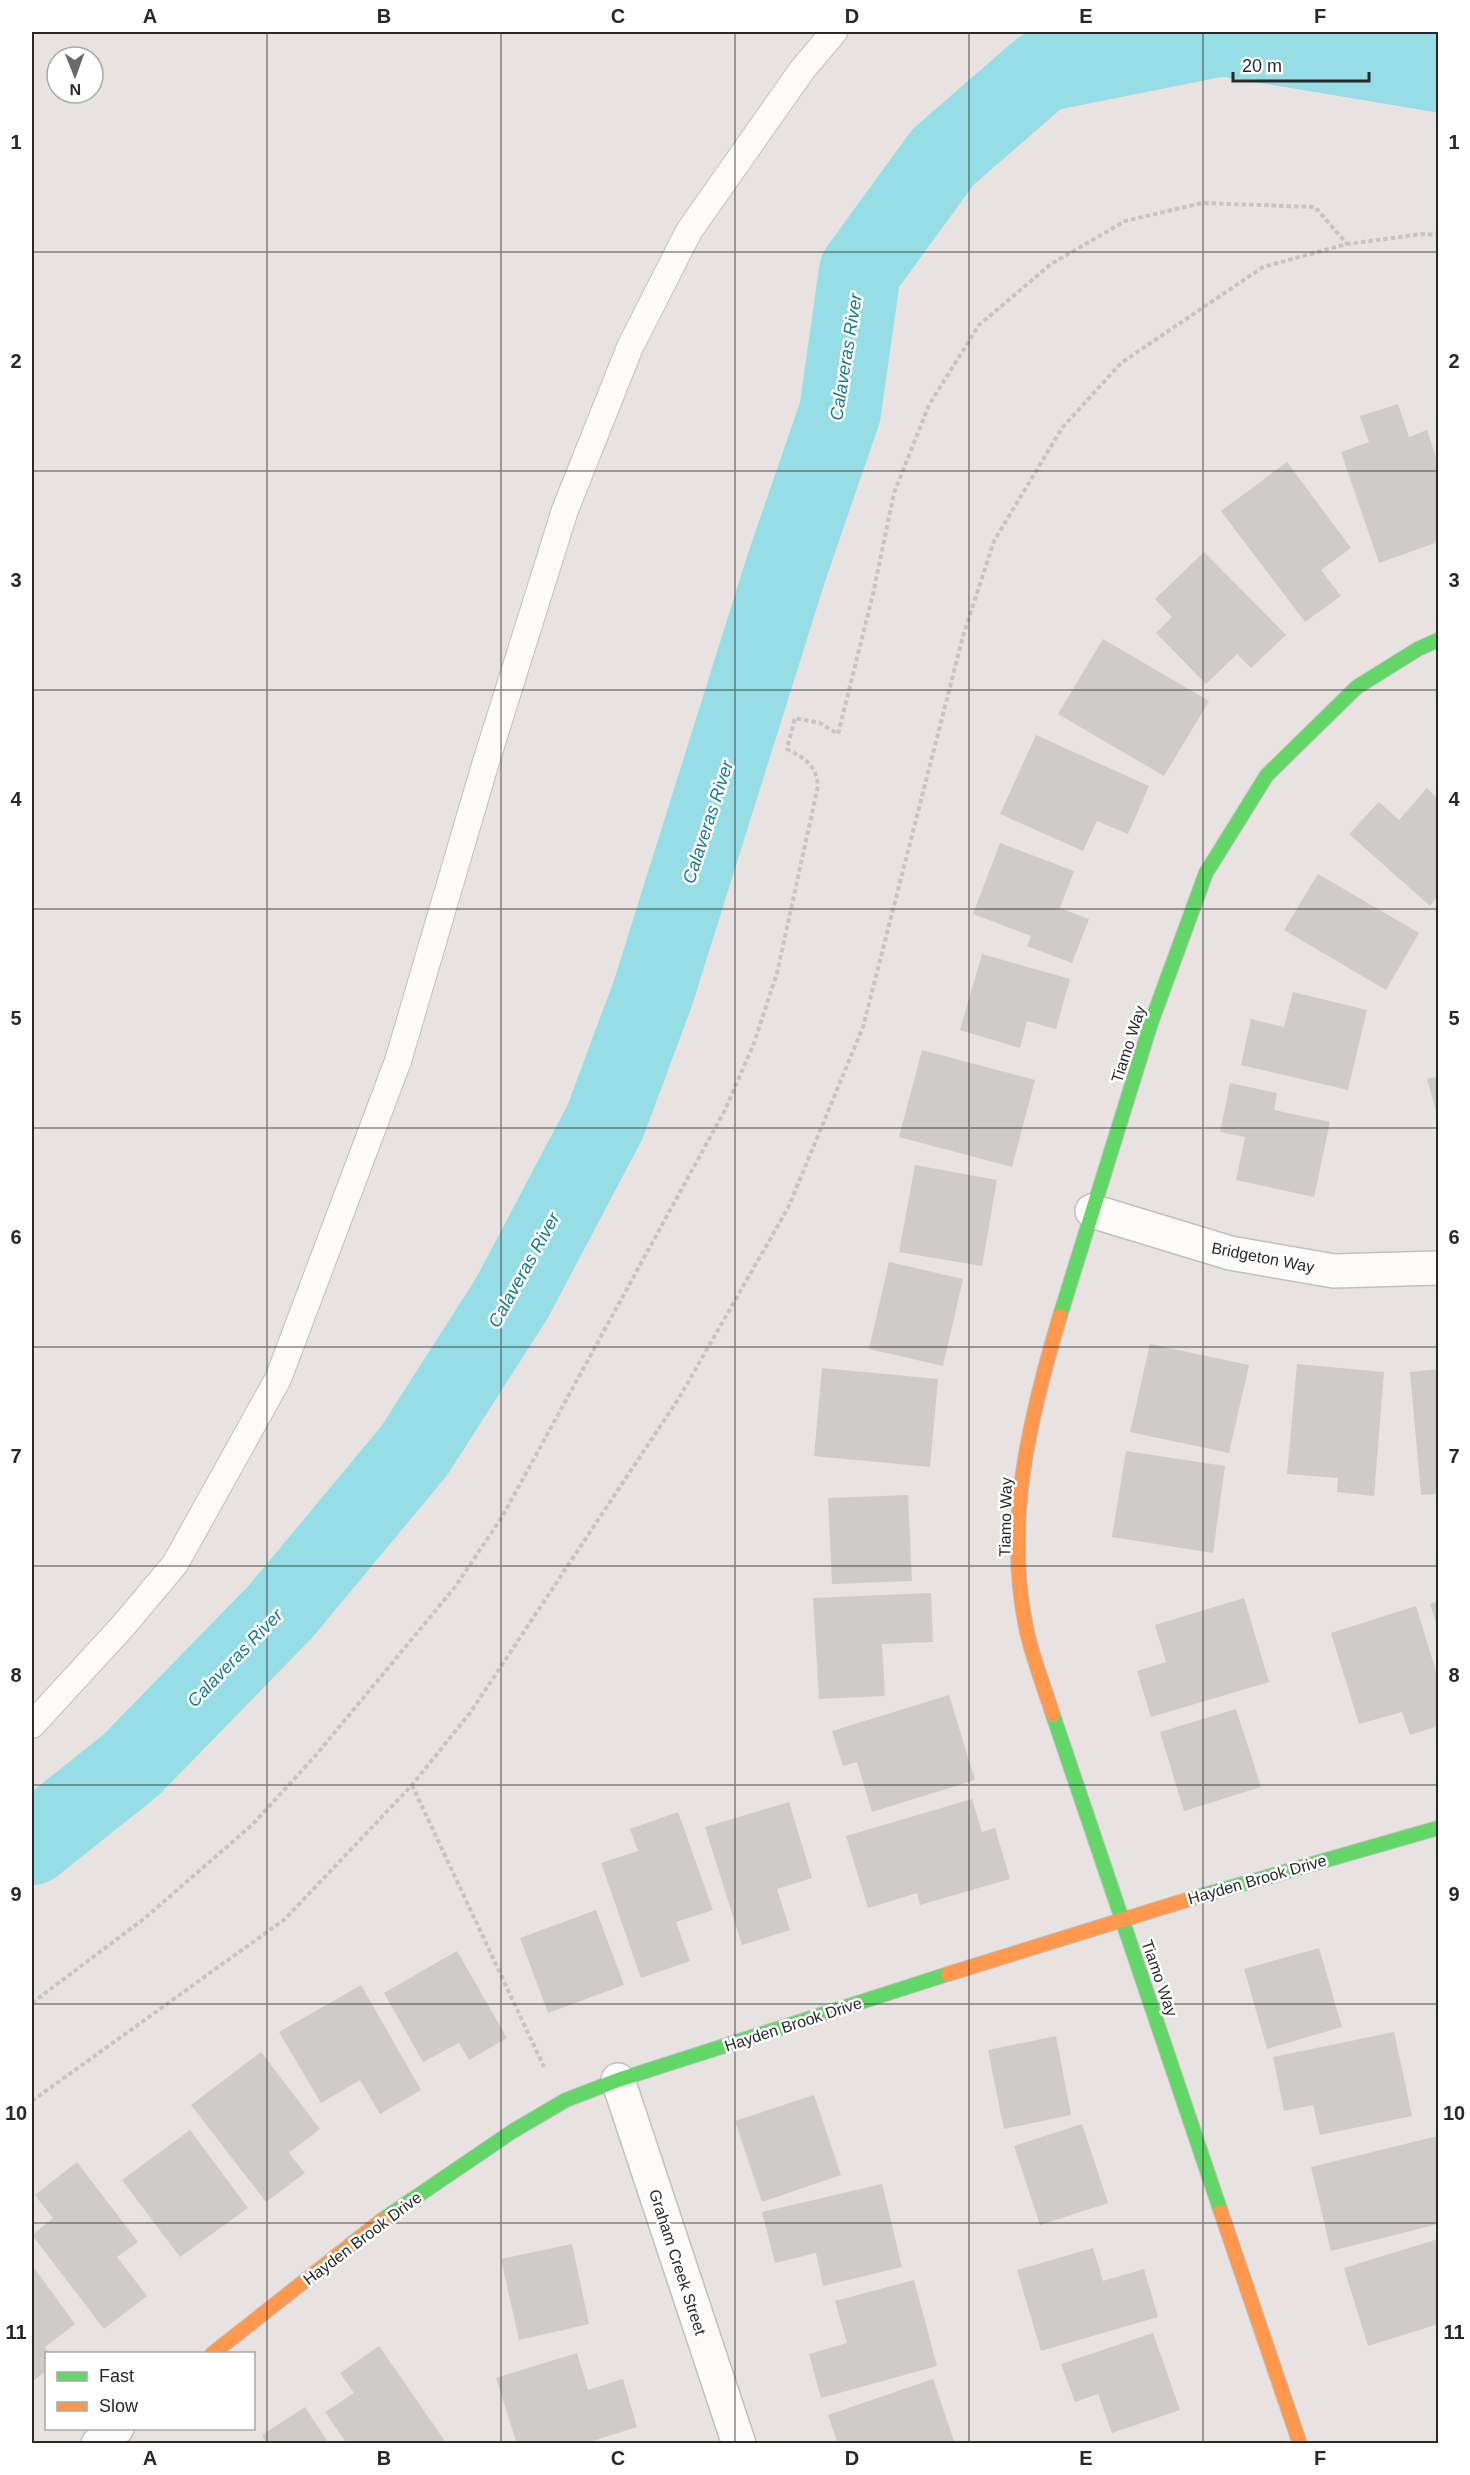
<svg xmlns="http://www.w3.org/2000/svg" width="1470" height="2475" viewBox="0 0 1470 2475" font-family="Helvetica,sans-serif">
  <rect width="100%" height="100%" fill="#e8e3e0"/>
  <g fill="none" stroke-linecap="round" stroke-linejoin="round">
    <path stroke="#97dde6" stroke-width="82" d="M32,1844L131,1765L281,1611L414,1451L512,1298L605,1122L653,993L786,569L840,412L860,271L943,157L1042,71L1222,35L1438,71"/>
  </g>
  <g fill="#cecbc9">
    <path d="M1398,404L1409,437L1427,430L1438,463V542L1379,563L1341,452L1369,442L1360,416Z"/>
    <path d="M1287,462L1351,548L1321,570L1341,596L1305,622L1221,511Z"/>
    <path d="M1204,552L1286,635L1251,668L1237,654L1206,684L1156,633L1172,617L1155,599Z"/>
    <path d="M1103,639L1209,701L1164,776L1058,714Z"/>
    <path d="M1036,735L1149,786L1128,834L1097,821L1083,851L1000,814Z"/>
    <path d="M1427,788L1438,799V896L1430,906L1349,834L1379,802L1399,820Z"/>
    <path d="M1000,843L1074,871L1060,908L1089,919L1072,963L1027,946L1031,936L973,914Z"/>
    <path d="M1318,874L1419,933L1386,990L1284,930Z"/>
    <path d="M982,954L1070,979L1056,1029L1027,1021L1020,1048L960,1030Z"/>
    <path d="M1293,992L1367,1010L1348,1090L1241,1065L1251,1019L1284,1027Z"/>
    <path d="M922,1050L1035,1080L1012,1167L899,1137Z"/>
    <path d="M1438,1076V1118L1427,1079Z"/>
    <path d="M1230,1083L1277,1093L1274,1110L1330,1122L1314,1197L1236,1180L1245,1137L1220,1132Z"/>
    <path d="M915,1165L997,1180L982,1266L899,1252Z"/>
    <path d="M889,1262L963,1279L943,1366L869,1349Z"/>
    <path d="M1150,1344L1249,1365L1229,1453L1130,1432Z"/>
    <path d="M1297,1364L1384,1372L1374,1496L1337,1492L1338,1478L1287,1474Z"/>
    <path d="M822,1368L938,1379L930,1467L814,1456Z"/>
    <path d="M1438,1369V1494L1421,1495L1410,1372Z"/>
    <path d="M1126,1451L1225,1466L1213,1553L1112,1537Z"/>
    <path d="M908,1495L912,1581L832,1584L828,1498Z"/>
    <path d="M931,1593L933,1642L882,1644L885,1696L819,1699L813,1598Z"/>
    <path d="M1244,1598L1269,1682L1151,1717L1137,1671L1166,1662L1155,1625Z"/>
    <path d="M1438,1601V1629L1430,1604Z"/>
    <path d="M1416,1606L1438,1678V1726L1410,1735L1402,1712L1359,1724L1331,1633Z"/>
    <path d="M949,1695L975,1780L872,1812L857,1762L843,1766L832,1731Z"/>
    <path d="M1236,1709L1261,1787L1184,1811L1160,1732Z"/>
    <path d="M972,1799L982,1832L995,1828L1010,1879L920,1905L917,1893L868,1908L846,1836Z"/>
    <path d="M789,1802L812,1878L777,1889L790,1930L742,1945L705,1827Z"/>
    <path d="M678,1812L713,1910L676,1922L690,1961L641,1978L601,1863L638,1851L630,1829Z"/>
    <path d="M596,1910L624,1985L548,2013L520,1938Z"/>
    <path d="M1319,1948L1342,2027L1267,2049L1244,1969Z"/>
    <path d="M457,1951L507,2038L469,2060L459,2043L423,2062L384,1993Z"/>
    <path d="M361,1985L421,2090L380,2114L360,2080L321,2103L279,2032Z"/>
    <path d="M1394,2032L1412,2116L1320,2135L1313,2105L1284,2111L1273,2057Z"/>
    <path d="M1056,2036L1071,2115L1004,2129L988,2050Z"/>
    <path d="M261,2052L320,2129L289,2153L305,2173L266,2202L191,2105Z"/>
    <path d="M814,2095L841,2175L762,2202L735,2121Z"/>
    <path d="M1082,2124L1108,2203L1040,2225L1014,2146Z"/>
    <path d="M190,2130L248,2208L180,2257L122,2180Z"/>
    <path d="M1438,2136V2224L1331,2251L1311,2167Z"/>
    <path d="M77,2162L138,2242L117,2257L147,2296L104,2329L32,2235L53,2218L35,2195Z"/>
    <path d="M882,2184L902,2267L823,2286L816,2253L775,2263L762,2212Z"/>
    <path d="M1438,2239V2324L1368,2346L1344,2268Z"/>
    <path d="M572,2244L589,2324L519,2340L501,2259Z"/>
    <path d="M1093,2248L1103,2281L1144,2269L1158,2317L1041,2351L1017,2270Z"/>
    <path d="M32,2265L75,2324L45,2347L50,2354H46V2371L32,2382Z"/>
    <path d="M914,2280L937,2366L821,2398L809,2354L847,2343L835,2301Z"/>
    <path d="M1153,2333L1180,2410L1112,2433L1098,2394L1075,2402L1061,2364Z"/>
    <path d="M379,2346L447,2444H347L325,2412L354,2393L340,2373Z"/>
    <path d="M577,2353L588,2390L623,2379L637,2427L583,2444H517L496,2378Z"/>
    <path d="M933,2379L955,2444H838L828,2415Z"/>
    <path d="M305,2407L329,2444H267L262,2435Z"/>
  </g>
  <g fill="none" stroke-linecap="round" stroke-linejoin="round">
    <defs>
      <path id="lane" d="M32,1725L123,1626L175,1564L278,1379L398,1061L485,765L565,510L630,347L689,231L802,70L834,32"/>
      <g id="street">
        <path d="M1092,1211L1230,1253L1334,1271L1438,1268"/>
        <path d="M618,2080L739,2444"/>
        <path d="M98,2444L117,2428"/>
      </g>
      <g id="fast">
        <path d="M1060,1316L1151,1023L1206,873L1267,775L1357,687L1418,649L1438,640"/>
        <path d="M1053,1715L1221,2212"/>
        <path d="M1190,1899L1438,1828"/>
        <path d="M382,2220L513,2131L566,2100L618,2080L948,1974"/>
      </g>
      <g id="slow">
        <path d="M1053,1715C1044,1686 1032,1657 1026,1627C1004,1521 1030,1417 1060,1316"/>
        <path d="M948,1974L1190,1899"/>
        <path d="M1221,2212L1300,2444"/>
        <path d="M212,2354L382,2220"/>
      </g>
    </defs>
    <use href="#lane" stroke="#c1c0c1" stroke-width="28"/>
    <use href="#street" stroke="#c1c0c1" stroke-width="36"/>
    <use href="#fast" stroke="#c1c0c1" stroke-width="16"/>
    <use href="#slow" stroke="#c1c0c1" stroke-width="16"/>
    <g stroke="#c6c5c5" stroke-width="4" stroke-dasharray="4.5 3" stroke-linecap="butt">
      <path d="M412,1785L544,2067"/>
      <path d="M32,2003L145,1918L252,1825L316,1755L455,1587L502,1517L725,1110L754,1043L777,973L818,786C816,764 805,759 787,749L795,718L820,723L838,734L873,594L894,493L929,405L979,325L1051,264L1125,221L1202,203L1315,207L1347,244"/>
      <path d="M32,2101L285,1919L412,1785L470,1713L679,1398L788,1208L863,1027L963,636L994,541L1062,428L1121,363L1263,267L1347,244L1422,234L1438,235"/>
    </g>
    <use href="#lane" stroke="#fcfbfa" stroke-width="26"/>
    <use href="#street" stroke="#fcfbfa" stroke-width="33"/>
    <use href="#fast" stroke="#63d668" stroke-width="14"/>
    <use href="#slow" stroke="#ff974d" stroke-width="14"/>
  </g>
  <path fill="none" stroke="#292929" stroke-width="1.5" stroke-opacity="0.55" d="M267,32V2444M501,32V2444M735,32V2444M969,32V2444M1203,32V2444M32,252H1438M32,471H1438M32,690H1438M32,909H1438M32,1128H1438M32,1347H1438M32,1566H1438M32,1785H1438M32,2004H1438M32,2223H1438"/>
  <g text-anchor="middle" stroke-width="5" stroke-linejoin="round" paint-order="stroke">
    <g font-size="16" fill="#292929" stroke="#fff">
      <text transform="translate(1128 1044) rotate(-72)" y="6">Tiamo Way</text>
      <text transform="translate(1263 1257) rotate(11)" y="6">Bridgeton Way</text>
      <text transform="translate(1005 1517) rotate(-89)" y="6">Tiamo Way</text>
      <text transform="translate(1257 1879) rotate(-16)" y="6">Hayden Brook Drive</text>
      <text transform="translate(1160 1978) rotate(71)" y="6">Tiamo Way</text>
      <text transform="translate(793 2024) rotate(-18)" y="6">Hayden Brook Drive</text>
      <text transform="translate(362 2238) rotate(-37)" y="6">Hayden Brook Drive</text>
      <text transform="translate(678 2262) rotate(72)" y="6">Graham Creek Street</text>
    </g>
    <g font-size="18" font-style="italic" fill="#147992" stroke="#fff">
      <text transform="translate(846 357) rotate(-81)" y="6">Calaveras River</text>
      <text transform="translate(708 822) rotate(-72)" y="6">Calaveras River</text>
      <text transform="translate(524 1270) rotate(-61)" y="6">Calaveras River</text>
      <text transform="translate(235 1658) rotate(-46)" y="6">Calaveras River</text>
    </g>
  </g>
  <rect width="1470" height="2475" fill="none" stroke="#ffffff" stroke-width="66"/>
  <rect x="45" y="2352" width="210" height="78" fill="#ffffff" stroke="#a9a9a9" stroke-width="1.5"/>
  <rect x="57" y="2372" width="30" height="9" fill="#63d668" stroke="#a9a9a9" stroke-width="1.5"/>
  <text x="99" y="2382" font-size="18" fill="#292929">Fast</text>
  <rect x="57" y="2402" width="30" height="9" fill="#ff974d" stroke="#a9a9a9" stroke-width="1.5"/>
  <text x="99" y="2412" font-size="18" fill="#292929">Slow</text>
  <g transform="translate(75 75) rotate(179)"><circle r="28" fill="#ffffff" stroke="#a9a9a9" stroke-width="1.5"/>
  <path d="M0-4.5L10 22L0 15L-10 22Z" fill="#6c6a69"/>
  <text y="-9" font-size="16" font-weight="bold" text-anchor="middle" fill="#292929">N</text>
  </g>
  <path d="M1233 72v9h136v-9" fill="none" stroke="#292929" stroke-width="3"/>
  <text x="1242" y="72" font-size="18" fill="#292929" stroke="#ffffff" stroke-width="4.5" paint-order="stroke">20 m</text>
  <rect x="33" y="33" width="1404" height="2409" fill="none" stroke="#292929" stroke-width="2"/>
  <g font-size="20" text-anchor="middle" font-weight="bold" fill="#292929">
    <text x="150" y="23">A</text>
    <text x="384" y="23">B</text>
    <text x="618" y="23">C</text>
    <text x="852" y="23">D</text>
    <text x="1086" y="23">E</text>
    <text x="1320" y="23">F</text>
    <text x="16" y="149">1</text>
    <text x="1454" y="149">1</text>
    <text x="16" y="368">2</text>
    <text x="1454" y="368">2</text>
    <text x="16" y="587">3</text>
    <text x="1454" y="587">3</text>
    <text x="16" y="806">4</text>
    <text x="1454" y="806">4</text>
    <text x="16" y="1025">5</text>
    <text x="1454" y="1025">5</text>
    <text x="16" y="1244">6</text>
    <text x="1454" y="1244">6</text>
    <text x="16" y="1463">7</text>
    <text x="1454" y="1463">7</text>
    <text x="16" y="1682">8</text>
    <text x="1454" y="1682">8</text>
    <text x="16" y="1901">9</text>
    <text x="1454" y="1901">9</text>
    <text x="16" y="2120">10</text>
    <text x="1454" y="2120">10</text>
    <text x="16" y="2339">11</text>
    <text x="1454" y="2339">11</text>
    <text x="150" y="2465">A</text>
    <text x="384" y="2465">B</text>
    <text x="618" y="2465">C</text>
    <text x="852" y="2465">D</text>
    <text x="1086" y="2465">E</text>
    <text x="1320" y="2465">F</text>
  </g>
</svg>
